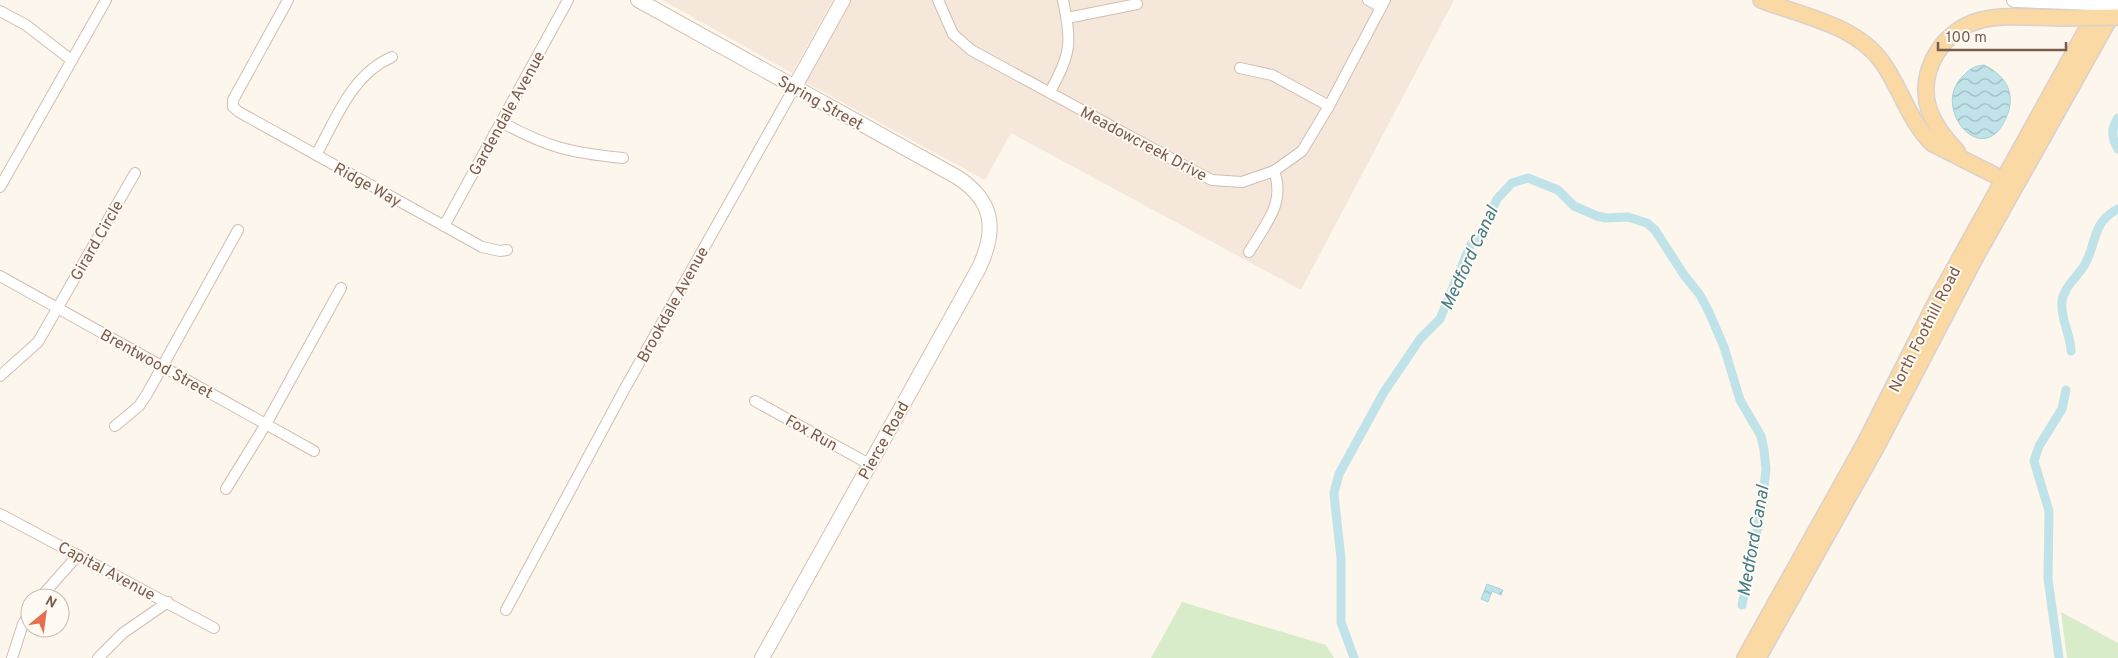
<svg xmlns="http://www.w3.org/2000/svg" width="2118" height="658" viewBox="0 0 2118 658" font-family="Overpass,sans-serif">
  <defs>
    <pattern id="water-waves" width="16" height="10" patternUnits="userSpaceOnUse" patternTransform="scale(1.25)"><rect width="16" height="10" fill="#bfe3e8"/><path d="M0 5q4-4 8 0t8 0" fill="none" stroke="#a0bbbe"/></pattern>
  </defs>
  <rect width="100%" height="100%" fill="#fdf6ec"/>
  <g fill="#f5e8da">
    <path d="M662,0H833L792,73Z"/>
    <path d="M851,0H1454L1301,290L1011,133L985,180L805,82Z"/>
  </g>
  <g fill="#d8ecc9">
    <path d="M1182,602L1326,645L1334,658H1151Z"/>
    <path d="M2061,612L2118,643V658H2067Z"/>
  </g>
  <g fill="url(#water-waves)" stroke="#a5d3da">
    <path d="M1984,65C2009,77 2018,98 2003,124C1979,166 1932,107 1962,77C1970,69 1973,66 1984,65Z"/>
    <path d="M1487,584L1503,590L1501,595L1492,591L1488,602L1481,599Z"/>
  </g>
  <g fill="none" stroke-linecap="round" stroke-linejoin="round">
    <g stroke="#bfe3e8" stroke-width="9">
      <path d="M2118,118C2111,128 2111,138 2118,149"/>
      <path d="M2071,351C2071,335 2060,318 2062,302C2063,288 2076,278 2084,266C2097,245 2091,222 2118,209"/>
      <path d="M1354,658L1341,622V558L1335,504L1334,493L1339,474L1384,392L1420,339L1440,319L1470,246L1485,226L1497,199L1512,183L1528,178L1558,190L1574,206L1597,216L1606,218L1628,217L1647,223L1655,230L1684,275L1700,295L1709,312L1724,347L1740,400L1761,436L1764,450L1766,469L1762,506L1742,605"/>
      <path d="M2059,658L2048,579L2049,511L2034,461L2039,446L2062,409L2066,390"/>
    </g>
    <defs>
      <g id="street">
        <path d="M288,0L233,100V107L239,112L482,247L500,251L507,250"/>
        <path d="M938,0L953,34L971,50L1194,171L1212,180L1242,182L1274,171L1302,151L1329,106L1385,0"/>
        <path d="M1368,0L1381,7"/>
        <path d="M0,11L26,25L70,59"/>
        <path d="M1067,18L1137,4"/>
        <path d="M1240,68L1272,75L1329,106"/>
        <path d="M1050,92C1071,52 1072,45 1063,0"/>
        <path d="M501,122C547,147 570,153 623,158"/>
        <path d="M316,155C336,119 352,74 392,57"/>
        <path d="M0,187L106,0"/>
        <path d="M444,226L568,0"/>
        <path d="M1249,252C1265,224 1286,204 1274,171"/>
        <path d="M0,276L314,451"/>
        <path d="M0,376L38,342L135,173"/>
        <path d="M755,401L869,464"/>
        <path d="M115,426L139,406L147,394L238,230"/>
        <path d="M226,489L266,424L341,288"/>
        <path d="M0,514L214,628"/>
        <path d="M40,598L78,555"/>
        <path d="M506,610L624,390L794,88"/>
        <path d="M12,658L23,624L30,613"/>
        <path d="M98,658L123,633L168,602"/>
      </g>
      <g id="secondary">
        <path d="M638,0L957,177C994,201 997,229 979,268L762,658"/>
        <path d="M2014,0L2070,2"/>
        <path d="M794,88L843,0"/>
      </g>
      <g id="primary">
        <path d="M1761,0C1802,16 1856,25 1882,62C1901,88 1909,122 1933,144L2012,184"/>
        <path d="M1957,151C1945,139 1935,126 1929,110C1917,72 1942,30 1981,20C2006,14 2036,18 2062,18"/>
        <path d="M1745,658L1865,443L1938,298L2099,7"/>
        <path d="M1758,658L1878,444L1974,260L2115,9"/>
      </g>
    </defs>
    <use href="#street" stroke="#d1beb0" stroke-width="12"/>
    <use href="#secondary" stroke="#d6c0b0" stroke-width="16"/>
    <use href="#primary" stroke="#dad1cd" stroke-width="18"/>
    <use href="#street" stroke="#fff" stroke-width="10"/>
    <use href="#secondary" stroke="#fff" stroke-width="14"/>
    <use href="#primary" stroke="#fbd9a5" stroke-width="15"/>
    <defs>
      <path id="secondary-bridge" d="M2070,2L2118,4"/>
      <path id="primary-bridge" d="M2062,18L2118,17"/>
    </defs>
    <use href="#secondary-bridge" stroke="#d6c0b0" stroke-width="16" stroke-linecap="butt"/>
    <use href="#primary-bridge" stroke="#dad1cd" stroke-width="18" stroke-linecap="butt"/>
    <use href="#secondary-bridge" stroke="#fff" stroke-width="14"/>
    <use href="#primary-bridge" stroke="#fbd9a5" stroke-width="15"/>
  </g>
  <g text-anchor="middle" stroke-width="4" stroke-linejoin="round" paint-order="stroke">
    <g font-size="16" fill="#7a5c4d" stroke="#fffaf3">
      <text transform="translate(821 102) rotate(29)" y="6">Spring Street</text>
      <text transform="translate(506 113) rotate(-61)" y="6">Gardendale Avenue</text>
      <text transform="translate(1144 143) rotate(28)" y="6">Meadowcreek Drive</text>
      <text transform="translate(368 184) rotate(29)" y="6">Ridge Way</text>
      <text transform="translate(96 240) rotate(-60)" y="6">Girard Circle</text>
      <text transform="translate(672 304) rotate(-61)" y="6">Brookdale Avenue</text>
      <text transform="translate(1924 329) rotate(-63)" y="6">North Foothill Road</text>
      <text transform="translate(157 363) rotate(29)" y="6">Brentwood Street</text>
      <text transform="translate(812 432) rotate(29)" y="6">Fox Run</text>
      <text transform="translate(883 440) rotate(-61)" y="6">Pierce Road</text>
      <text transform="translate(107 570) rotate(28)" y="6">Capital Avenue</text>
    </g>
    <g font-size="18" font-style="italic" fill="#437c86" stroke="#fffaf3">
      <text transform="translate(1469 258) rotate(-65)" y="6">Medford Canal</text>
      <text transform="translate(1753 541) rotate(-80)" y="6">Medford Canal</text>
    </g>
  </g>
  <g transform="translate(45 613) rotate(29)"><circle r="24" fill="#fffaf3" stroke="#cabbb1"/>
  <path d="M0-4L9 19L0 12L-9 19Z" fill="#e76f51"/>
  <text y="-8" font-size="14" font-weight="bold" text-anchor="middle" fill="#7a5c4d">N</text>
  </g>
  <path d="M1938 42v8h128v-8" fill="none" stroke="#7a5c4d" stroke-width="2.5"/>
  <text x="1946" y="42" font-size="15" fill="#7a5c4d" stroke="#fffaf3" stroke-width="4" paint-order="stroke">100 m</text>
</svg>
